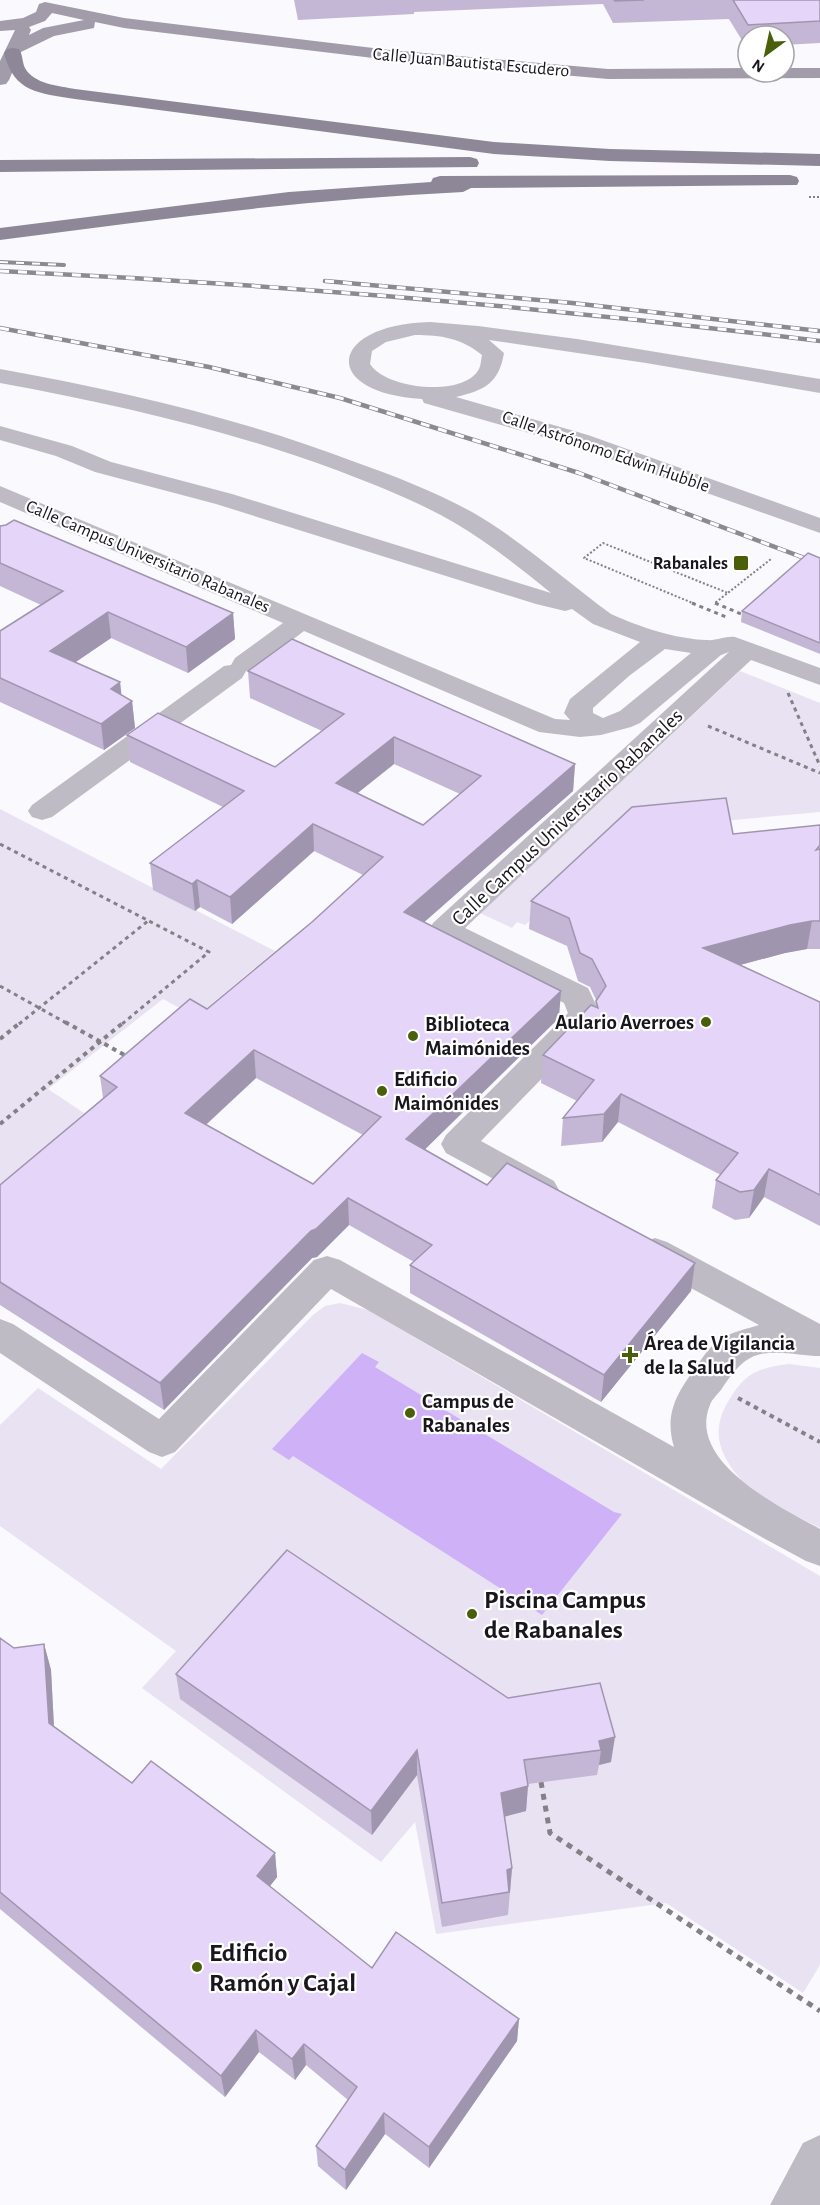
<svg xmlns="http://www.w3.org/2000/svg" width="820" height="2205" viewBox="0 0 820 2205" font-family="'Alegreya Sans',sans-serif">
  <rect width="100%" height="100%" fill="#faf9fd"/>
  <g fill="#e9e2f3">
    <path d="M740,671L820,703V812L625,830L525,925L517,922L512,928L480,913Z"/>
    <path d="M0,809L275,951L196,1017L163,999L48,1089L84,1113L0,1187Z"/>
    <path d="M340,1303L368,1310L820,1576V1965L803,1993L666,1903L436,1934L415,1822L381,1862L142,1688L176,1651L0,1526V1425L38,1388L161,1469L313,1315L325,1306Z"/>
    <path d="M789,1364L820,1368V1528C797,1516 772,1505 750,1490C746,1487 742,1481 738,1476C718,1452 711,1429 729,1400C745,1373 758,1368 789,1364Z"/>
  </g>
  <path fill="#cfb1f7" d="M362,1353L379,1362L375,1367L439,1406L441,1405L445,1410L614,1512L622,1514L542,1615L293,1456L289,1460L272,1449Z"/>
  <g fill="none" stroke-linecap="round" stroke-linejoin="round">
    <g stroke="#838187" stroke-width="2" stroke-dasharray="2 2" stroke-linecap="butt">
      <path d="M809,197H820"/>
      <path d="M695,604L584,558L603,543L728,593"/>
      <path d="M718,604L715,603L771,559"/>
    </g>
    <g stroke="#838187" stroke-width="3" stroke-dasharray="4 4" stroke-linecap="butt">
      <path d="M692,603L726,617"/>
      <path d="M715,603L746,616"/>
      <path d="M788,693L820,766"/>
      <path d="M708,726L820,773"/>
      <path d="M0,844L209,952L122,1024"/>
      <path d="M0,986L68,1024"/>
      <path d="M19,1024L148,921"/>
    </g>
    <g stroke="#838187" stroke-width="4" stroke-dasharray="4.5 4.5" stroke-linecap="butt">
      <path d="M65,1022L128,1057"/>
      <path d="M0,1039L21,1022"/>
      <path d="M0,1124L124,1022"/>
      <path d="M738,1398L820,1442"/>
    </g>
    <path stroke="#838187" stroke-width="5" stroke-dasharray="6 6" stroke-linecap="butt" d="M541,1782L550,1833L820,2011"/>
    <g fill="#bfbbc5" fill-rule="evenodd">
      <path d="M430,322L478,326L577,339L820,379V393L646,363L489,340L504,353C499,383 485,390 456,397L588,435L820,518V533L571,445L424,403L422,399C317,392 330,324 430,322ZM415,335C441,335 461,338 482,355C481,359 481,365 479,369C464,398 385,389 370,364L372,351L386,342Z"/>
      <path d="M0,369C121,391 240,418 355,462C395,476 435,492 472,512C522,541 565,580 611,614C640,627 675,639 707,640C716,641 725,636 735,637L820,668V685L751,660L465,928L588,988L601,1015L596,1023L481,1141L554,1181L559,1190L554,1199L542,1203L530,1199L446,1153L441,1144L446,1135L568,1013L564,1003L433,937L429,930L433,923L729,652L721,655L640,723L631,727L601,735L580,737L539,732L304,631L253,670L246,671L242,678L52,817L42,820L32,817L28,811L32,805L224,666L231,665L235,658L283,623L0,502V486L555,719L570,720L564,713L570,699L640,642L593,624L572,609L565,611L536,604L216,504L95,472L56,456L0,440V426L72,446L111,462L232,494L551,593C520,568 489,543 455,523C419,502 378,486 339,471C229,430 115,404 0,383ZM665,649L691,653L620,711L603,718L593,713V708L629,676Z"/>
      <path d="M655,1238L667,1242L820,1324V1356C801,1356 782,1350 761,1354C742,1358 731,1375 721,1390C717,1395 712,1399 710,1405C686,1462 782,1508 820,1529V1566L806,1561L758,1535L331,1289L175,1452L162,1457L149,1452L0,1353V1319L13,1324L159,1419L314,1260L327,1256L340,1260L674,1447C664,1414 677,1393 696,1367C703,1357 710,1346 720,1339C732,1332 746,1329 759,1325L643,1262L637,1252L643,1242Z"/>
      <path d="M820,2135V2205H770L803,2143Z"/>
    </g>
    <path fill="#a29caa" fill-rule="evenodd" d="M45,2L124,18L390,50L608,69L748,68V72H784V68H820V78L608,79L390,60L124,28L95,22L94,28L54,36L21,52L9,80L6,84L0,85V61L15,30L0,31V21L23,18L36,12L39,4ZM52,13L84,20L43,28L29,35L31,30L29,27L45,21Z"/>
    <g fill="#8d8797" fill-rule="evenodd">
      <path d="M13,48L19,49C23,55 22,62 25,68C33,84 60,86 75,89L494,142L610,149L820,154V166L610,161L494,154L75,99C39,93 14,93 4,53L7,49Z"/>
      <path d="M470,157L477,159L479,163L477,167L0,172V160Z"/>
      <path d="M790,175L797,177L799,181L797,185L471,188L463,192C308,199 154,220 0,240V228L289,192L431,182L433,178L440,176Z"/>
    </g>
    <defs>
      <path id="rail-far1" d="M0,262L64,265"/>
      <g id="rail">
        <path d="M0,271C274,284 547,307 820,341"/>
        <path d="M325,281L572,303L820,331"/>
        <path d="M0,328L209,367L340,398L579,473L820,564"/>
      </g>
    </defs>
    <use href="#rail-far1" stroke="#8c8a8f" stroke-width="4"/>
    <use href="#rail" stroke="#8c8a8f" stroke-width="4.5"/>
    <use href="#rail-far1" stroke="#fff" stroke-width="2" stroke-dasharray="8" stroke-linecap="butt"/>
    <use href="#rail" stroke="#fff" stroke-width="3" stroke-dasharray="9" stroke-linecap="butt"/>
  </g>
  <g fill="#c4b7d6" fill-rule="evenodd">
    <path d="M294,0H820V43L784,45V36H748V47H746L729,19L613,23L603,4L414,12V14L298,20Z"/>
    <path d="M0,526L233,613L235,639L188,673L111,638L75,662L120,682L121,695L132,701L135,728L104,750L0,702V631L41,605L0,586Z"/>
    <path d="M820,558V654L741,622L742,611Z"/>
    <path d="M248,671L575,764L573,791L424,922L559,1018L425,1149L487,1185L695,1263L691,1291L601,1402L410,1293V1265L414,1262L349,1225L317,1257L312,1258L164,1410L0,1305V1185L103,1098L100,1076L207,1009L312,922L363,875L314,851L232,924L200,907L195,911L153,890L150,863L223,807L130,762L127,735L275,767L322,731L250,698ZM394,764L460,794L423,825L358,793ZM256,1078L363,1135L313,1184L206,1125Z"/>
    <path d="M820,825V949H807L785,953L740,965L820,1002V1226L764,1197L749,1218L735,1220L712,1208L716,1180L721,1175L618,1122L602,1142L561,1146L563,1118L577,1101L541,1083L543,1055L595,1007L596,1000L590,987L578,981L567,946L529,929L531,901L733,834Z"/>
    <path d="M0,1638L14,1648L44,1644L51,1670L54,1726L132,1783L275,1853L277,1877L270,1886L372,1968L519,2019L517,2041L429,2168L385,2134L346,2190L318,2166L316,2146L348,2100L306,2065L295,2080L259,2052L225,2097L0,1909Z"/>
    <path d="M176,1674L508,1698L600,1683L611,1762L599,1765L597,1775L528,1784L526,1811L505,1816L512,1868L508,1915L442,1927L417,1775L372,1835L180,1699Z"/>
  </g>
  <g fill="#a095ae">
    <path d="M108,612L111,638L54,677L50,651Z"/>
    <path d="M233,613L235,639L188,673L186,647Z"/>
    <path d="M120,682L123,708L132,701L135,728L104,750L101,724L111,689Z"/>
    <path d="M394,737V764L336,810V783Z"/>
    <path d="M575,764L573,791L404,940V912Z"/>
    <path d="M313,824L314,851L232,924L230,897Z"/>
    <path d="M197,880L200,907L195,911L192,884Z"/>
    <path d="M812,921L807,949L785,953L699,976L703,948L790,925Z"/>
    <path d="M561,991L559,1018L407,1167L406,1139Z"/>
    <path d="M254,1050L256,1078L188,1141L185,1113Z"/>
    <path d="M621,1094L618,1122L602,1142L604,1114Z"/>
    <path d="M769,1169L764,1197L749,1218L754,1190Z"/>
    <path d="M348,1198L349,1225L317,1257L312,1258L164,1410L160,1383L311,1231Z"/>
    <path d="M695,1263L691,1291L601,1402L604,1375Z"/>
    <path d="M44,1644L51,1670L55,1748L49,1723Z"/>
    <path d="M615,1737L611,1762L599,1765L601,1750L599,1741Z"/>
    <path d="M417,1750V1775L372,1835L371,1811Z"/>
    <path d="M528,1786L526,1811L500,1818L501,1793Z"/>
    <path d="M275,1853L277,1877L260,1899L257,1876Z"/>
    <path d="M512,1868L510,1892H505L507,1870Z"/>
    <path d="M519,2019L517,2041L429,2168V2147Z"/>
    <path d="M256,2030L259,2052L225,2097L221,2076Z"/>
    <path d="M304,2044L306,2065L295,2080L292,2059Z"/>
    <path d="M384,2113L385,2134L346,2190L345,2170Z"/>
  </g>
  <g fill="#e4d5f9" stroke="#a095ae" stroke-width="1.5" fill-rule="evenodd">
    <path d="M614,0H644L615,1Z"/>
    <path d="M733,0H820V21L748,25Z"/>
    <path d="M14,520L233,613L186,647L108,612L50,651L120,682L111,689L132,701L101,724L0,678V631L63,591L0,563V526L6,525Z"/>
    <path d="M808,553L820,558V643L742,611Z"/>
    <path d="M292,639L575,764L404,912L561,991L406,1139L487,1185L507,1163L695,1263L604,1375L410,1265L432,1245L348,1198L316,1229L311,1231L160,1383L0,1282V1185L117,1087L100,1076L190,999L207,1009L312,922L383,857L313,824L230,897L197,880L192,884L150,863L244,791L127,735L158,713L275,767L344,714L248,671ZM394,737L481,776L423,825L336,783ZM254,1050L381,1117L313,1184L185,1113Z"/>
    <path d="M726,798L733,834L820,825V845L816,850L820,849V921H812L790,925L703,948L820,1002V1195L769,1169L754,1190L740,1192L716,1180L738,1153L621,1094L604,1114L563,1118L594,1080L543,1055L591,1005L598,1008L596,1001L606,986L592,959L580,953L569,918L531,901L632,807Z"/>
    <path d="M287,1550L508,1698L600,1683L615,1737L599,1741L601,1750L524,1760L528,1786L501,1793L512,1868L507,1870L509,1892L442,1903L417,1750L371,1811L176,1674Z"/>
    <path d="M0,1638L14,1648L44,1644L49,1723L132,1783L151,1761L275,1853L257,1876L372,1968L396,1932L519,2019L429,2147L384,2113L345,2170L316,2146L357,2087L304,2044L292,2059L256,2030L221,2076L0,1892Z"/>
  </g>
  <g fill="#4a5f09" stroke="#fff" stroke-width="2">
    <rect x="733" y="555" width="16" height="16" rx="3"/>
    <circle cx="706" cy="1022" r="6"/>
    <circle cx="413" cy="1036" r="6"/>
    <circle cx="382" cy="1091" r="6"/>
    <path d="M627 1346h6v6h6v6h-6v6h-6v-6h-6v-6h6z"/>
    <circle cx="410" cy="1413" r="6"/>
    <circle cx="472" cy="1614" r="6"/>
    <circle cx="197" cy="1967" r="6"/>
  </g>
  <g text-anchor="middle" stroke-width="4.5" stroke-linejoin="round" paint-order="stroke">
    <g font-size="18" fill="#19161d" stroke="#fff">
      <text transform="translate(471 62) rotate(5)" y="6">Calle Juan Bautista Escudero</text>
      <text transform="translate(606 451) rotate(19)" y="6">Calle Astrónomo Edwin Hubble</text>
      <text transform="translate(148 556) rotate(23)" y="6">Calle Campus Universitario Rabanales</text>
    </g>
    <g font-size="18" font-weight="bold" fill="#19161d" stroke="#fff" text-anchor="end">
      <text x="728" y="569">Rabanales</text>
    </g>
    <g font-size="21" fill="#19161d" stroke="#fff">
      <text transform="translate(567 817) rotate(-43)" y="7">Calle Campus Universitario Rabanales</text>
    </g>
    <g font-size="21" font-weight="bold" fill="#19161d" stroke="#fff" text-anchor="start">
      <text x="694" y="1029" text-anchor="end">Aulario Averroes</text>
      <text x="425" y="1031">Biblioteca<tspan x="425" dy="24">Maimónides</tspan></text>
      <text x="394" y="1086">Edificio<tspan x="394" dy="24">Maimónides</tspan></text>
      <text x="644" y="1350">Área de Vigilancia<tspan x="644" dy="24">de la Salud</tspan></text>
      <text x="422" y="1408">Campus de<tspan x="422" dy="24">Rabanales</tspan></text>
    </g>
    <g font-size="26" font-weight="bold" fill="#19161d" stroke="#fff" text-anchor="start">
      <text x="484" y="1608">Piscina Campus<tspan x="484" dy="30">de Rabanales</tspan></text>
      <text x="209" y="1961">Edificio<tspan x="209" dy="30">Ramón y Cajal</tspan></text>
    </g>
  </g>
  <g transform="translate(766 54) rotate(213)"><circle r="28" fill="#ffffff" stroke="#a3a2a5" stroke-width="1.5"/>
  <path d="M0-4.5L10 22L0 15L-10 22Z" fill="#4a5f09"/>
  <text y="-9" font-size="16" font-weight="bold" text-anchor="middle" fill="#19161d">N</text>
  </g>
</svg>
